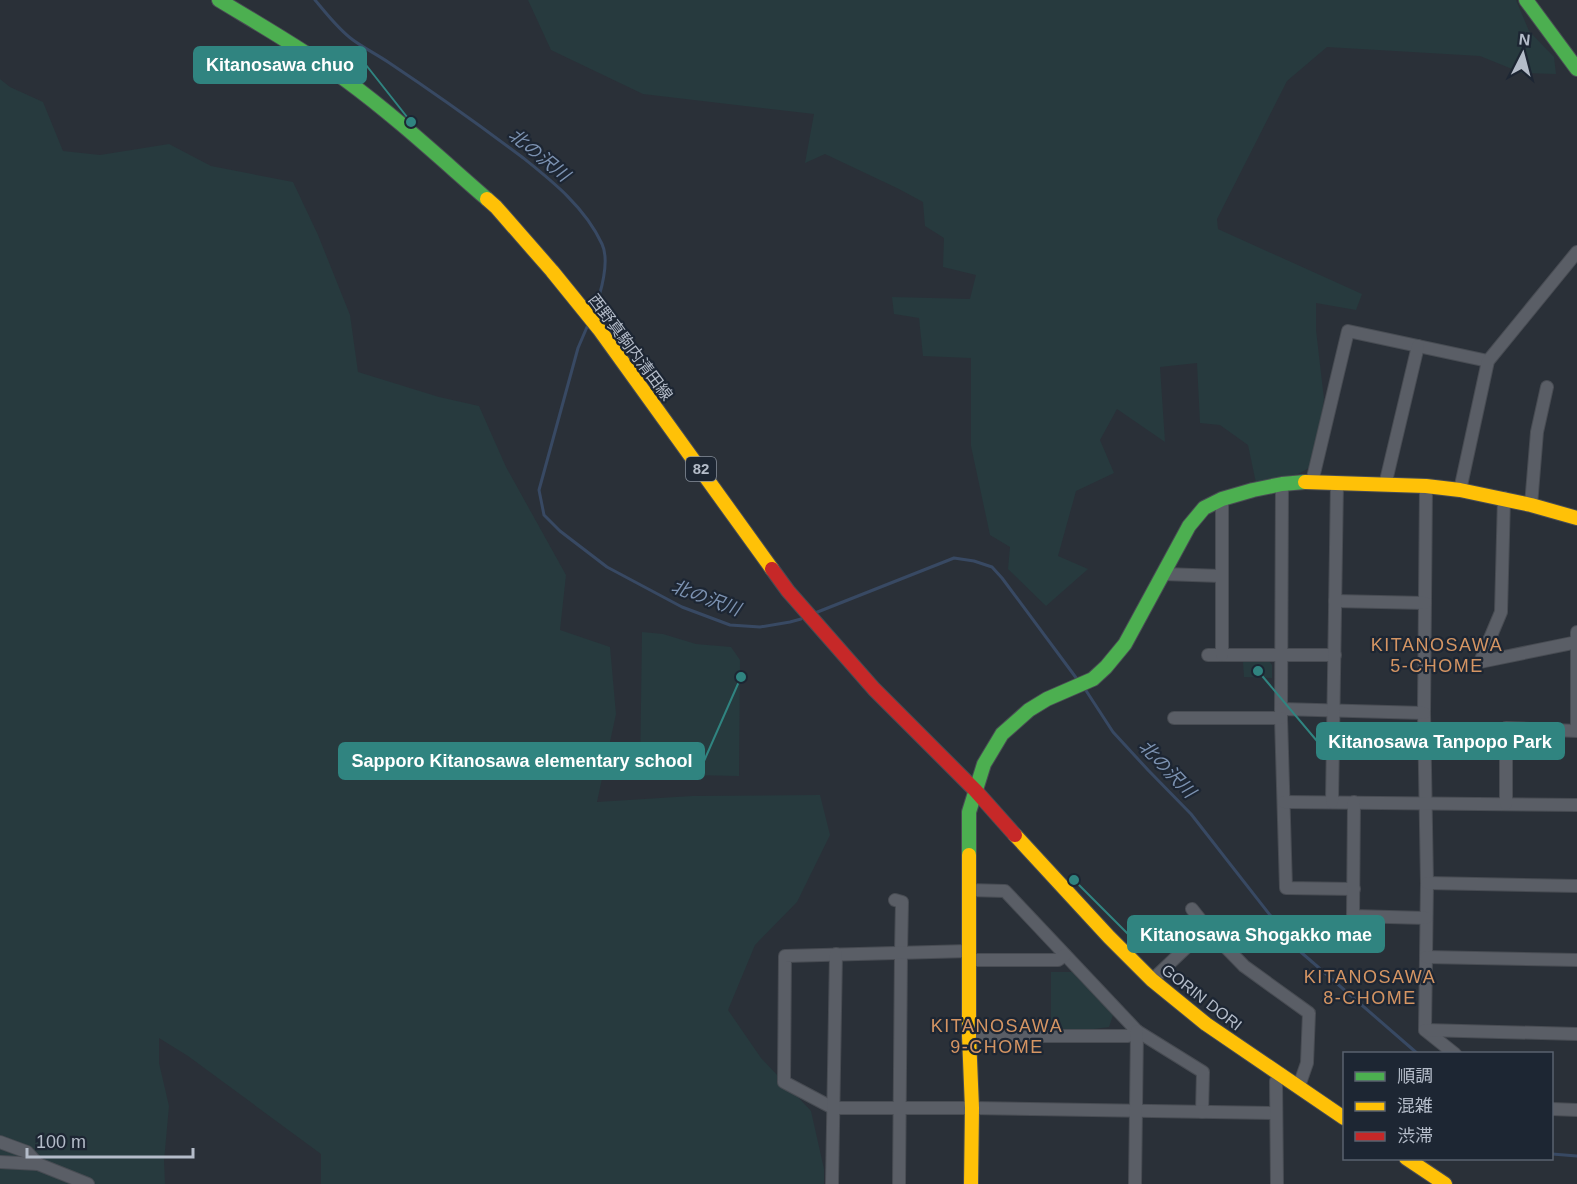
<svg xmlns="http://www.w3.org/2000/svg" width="1577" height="1184" viewBox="0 0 1577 1184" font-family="Arial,'Noto Sans JP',sans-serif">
  <rect width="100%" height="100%" fill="#2a3038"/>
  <g fill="#273a3e">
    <path d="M528,0H1516L1529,31L1554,57L1556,74L1522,73L1480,56L1327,47L1287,81L1217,219L1218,229L1362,294L1356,310L1316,303V330L1324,399L1313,466L1296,475L1256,483L1248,445L1220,425L1200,423L1197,363L1160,367L1165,442L1117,409L1100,440L1114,473L1076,491L1058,556L1088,569L1046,606L1008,569L1010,547L990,535L971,446V358L923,356L919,318L894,314L892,297L970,299L976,275L943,267L944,238L925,226L923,202L899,189L825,154L805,163L814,114L643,94L551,50Z"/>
    <path d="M0,79L10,87L43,102L63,151L100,155L169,144L211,166L293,182L318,235L350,315L358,372L439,397L479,406L506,467L566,575L560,630L610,647L616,714L597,802L692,796L820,795L830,835L797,902L755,945L728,1010L761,1058L811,1111L824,1169V1184H321V1154L188,1056L159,1038V1063L169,1106L164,1161L165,1184H0Z"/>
    <path d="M642,632L663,634L696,644L731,647L740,660L739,776L640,774Z"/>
    <path d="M1269,661L1272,665V678L1244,677L1243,662Z"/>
    <path d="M1186,914L1196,924L1195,930L1182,941L1171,927Z"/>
    <path d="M1051,972H1072L1113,1015L1109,1027L1094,1029H1051Z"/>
  </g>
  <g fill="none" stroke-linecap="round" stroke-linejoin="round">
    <g stroke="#384963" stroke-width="3">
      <path d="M315,0C327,14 338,29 353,40C364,48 376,54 388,62C433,92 478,124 522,157C552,181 585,207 602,244C610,261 601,293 594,310"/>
      <path d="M587,327L578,348L539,490L544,515L560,531L607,567L682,607L730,625L760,627L790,622L801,619"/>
      <path d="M815,613L954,558L974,561L992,567L1002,578L1077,679"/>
      <path d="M1085,689L1113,732L1148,770L1191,814L1295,947L1418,1054"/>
      <path d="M1552,1154L1577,1156"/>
    </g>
    <defs>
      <g id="street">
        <path d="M1312,482L1348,331L1488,361"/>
        <path d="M1282,484L1281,718L1286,888L1354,889"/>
        <path d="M1385,485L1418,346"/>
        <path d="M1426,486L1424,713L1427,883L1425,1030L1455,1054"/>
        <path d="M1460,490L1488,361L1577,252"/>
        <path d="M1504,498L1501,612L1480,662L1577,642"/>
        <path d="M1531,505L1537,432L1547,387"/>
        <path d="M1164,574L1221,576"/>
        <path d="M1335,601L1425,603"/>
        <path d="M1208,655H1335"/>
        <path d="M1222,655V499"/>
        <path d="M1281,709L1424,713"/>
        <path d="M1174,718H1281"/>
        <path d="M1284,802L1577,805"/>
        <path d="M1332,802L1337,483"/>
        <path d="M1354,802L1353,916L1426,918"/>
        <path d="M1506,804V728L1577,731V632"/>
        <path d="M1427,883L1577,886"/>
        <path d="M969,890L1005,891L1137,1031L1203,1072L1202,1112"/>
        <path d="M895,900L902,902L901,953L899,1184"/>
        <path d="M1192,909L1207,928L1244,966L1309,1013L1307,1063L1299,1086"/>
        <path d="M969,951L785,956L784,1082L833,1108H972L1276,1113"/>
        <path d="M1426,957L1577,960"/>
        <path d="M969,960H1058L1065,955"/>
        <path d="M1152,980L1207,928"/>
        <path d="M1425,1030L1577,1034"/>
        <path d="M969,1036H1128L1137,1031"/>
        <path d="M1552,1109L1577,1110"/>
        <path d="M0,1142L27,1152L38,1164"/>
        <path d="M0,1162L38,1164L88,1184"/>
        <path d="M832,1184L836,954"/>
        <path d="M1135,1184L1137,1031"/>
        <path d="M1277,1184L1276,1081L1281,1074"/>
      </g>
      <g id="fast">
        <path d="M219,0C262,26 306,51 347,81C396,117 441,159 487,199"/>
        <path d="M1526,0L1577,69"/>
        <path d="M969,855V812L984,764L1002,734L1029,710L1047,699L1093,679L1106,667L1125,644L1189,526L1204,508L1222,499L1253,490L1282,484L1305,482"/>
      </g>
      <g id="slow">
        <path d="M487,199L496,207L552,271L599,329L772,569"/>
        <path d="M1305,482L1426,486L1460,490L1531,505L1577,518"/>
        <path d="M1015,835L1109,937L1152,980L1206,1024L1344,1118"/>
        <path d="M969,855V1036L972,1108L971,1184"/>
        <path d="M1406,1158L1445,1184"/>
      </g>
      <path id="jam" d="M772,569L788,591L874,689L975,790L1015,835"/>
    </defs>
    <use href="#street" stroke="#484c53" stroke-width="14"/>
    <use href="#fast" stroke="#484c53" stroke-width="16"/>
    <use href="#slow" stroke="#484c53" stroke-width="16"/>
    <use href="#jam" stroke="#484c53" stroke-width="16"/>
    <use href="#street" stroke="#5a5e66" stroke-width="12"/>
    <use href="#fast" stroke="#4caf50" stroke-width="14"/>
    <use href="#slow" stroke="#ffc107" stroke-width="14"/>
    <use href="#jam" stroke="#c62828" stroke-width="14"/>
  </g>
  <g text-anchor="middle" stroke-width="4.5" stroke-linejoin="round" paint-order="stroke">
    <rect fill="#1d2633" stroke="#878f9c" stroke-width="1.5" x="686" y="457" width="30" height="24" rx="4.5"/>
    <g font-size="15" font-weight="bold" fill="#b4bcc9">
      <text x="701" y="474">82</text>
    </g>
    <g font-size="16" fill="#b4bcc9" stroke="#1d2633">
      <text transform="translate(631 347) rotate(53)" y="6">西野真駒内清田線</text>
      <text transform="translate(1202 997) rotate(38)" y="6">GORIN DORI</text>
    </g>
    <g font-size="18" font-style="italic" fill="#7c92b1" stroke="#1d2633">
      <text transform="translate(539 155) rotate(39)" y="6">北の沢川</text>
      <text transform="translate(706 598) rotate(20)" y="6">北の沢川</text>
      <text transform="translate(1167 769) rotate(46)" y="6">北の沢川</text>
    </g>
    <g font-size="18" letter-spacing="1.5" fill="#d59563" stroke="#1d2633">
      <text x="1437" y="651">KITANOSAWA<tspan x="1437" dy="21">5-CHOME</tspan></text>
      <text x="1370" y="983">KITANOSAWA<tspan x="1370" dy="21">8-CHOME</tspan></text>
      <text x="997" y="1032">KITANOSAWA<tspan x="997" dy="21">9-CHOME</tspan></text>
    </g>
  </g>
  <path fill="none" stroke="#308480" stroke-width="2" d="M411 122L366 65M1258 671L1317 741M741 677L704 761M1074 880L1128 934"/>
  <g fill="#308480" stroke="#1d2633" stroke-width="2">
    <circle cx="411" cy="122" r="6"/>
    <circle cx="1258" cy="671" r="6"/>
    <circle cx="741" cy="677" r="6"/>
    <circle cx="1074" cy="880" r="6"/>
  </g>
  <g fill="#308480" stroke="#308480" stroke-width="2">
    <rect x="194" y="47" width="172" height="36" rx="6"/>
    <rect x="1317" y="723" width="247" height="36" rx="6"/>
    <rect x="339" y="743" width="365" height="36" rx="6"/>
    <rect x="1128" y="916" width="256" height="36" rx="6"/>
  </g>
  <g font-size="18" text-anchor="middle" font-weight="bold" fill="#fff">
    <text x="280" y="71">Kitanosawa chuo</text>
    <text x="1440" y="748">Kitanosawa Tanpopo Park</text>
    <text x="522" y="767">Sapporo Kitanosawa elementary school</text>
    <text x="1256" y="941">Kitanosawa Shogakko mae</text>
  </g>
  <rect x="1343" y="1052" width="210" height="108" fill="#1d2633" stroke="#59626f" stroke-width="1.5"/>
  <rect x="1355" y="1072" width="30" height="9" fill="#4caf50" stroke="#59626f" stroke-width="1.5"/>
  <text x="1397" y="1082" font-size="18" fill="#b4bcc9">順調</text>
  <rect x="1355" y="1102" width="30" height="9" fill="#ffc107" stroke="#59626f" stroke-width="1.5"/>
  <text x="1397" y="1112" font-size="18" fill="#b4bcc9">混雑</text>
  <rect x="1355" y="1132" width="30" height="9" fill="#c62828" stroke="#59626f" stroke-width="1.5"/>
  <text x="1397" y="1142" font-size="18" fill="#b4bcc9">渋滞</text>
  <g transform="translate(1523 54) rotate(6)" stroke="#1d2633" stroke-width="4.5" paint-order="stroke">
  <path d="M0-4.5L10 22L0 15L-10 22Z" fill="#b4bcc9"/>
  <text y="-9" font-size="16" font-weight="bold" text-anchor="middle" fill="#b4bcc9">N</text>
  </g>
  <path d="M27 1148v9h166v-9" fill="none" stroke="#b4bcc9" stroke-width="3"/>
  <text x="36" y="1148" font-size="18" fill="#b4bcc9" stroke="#1d2633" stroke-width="4.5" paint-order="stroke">100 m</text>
</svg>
